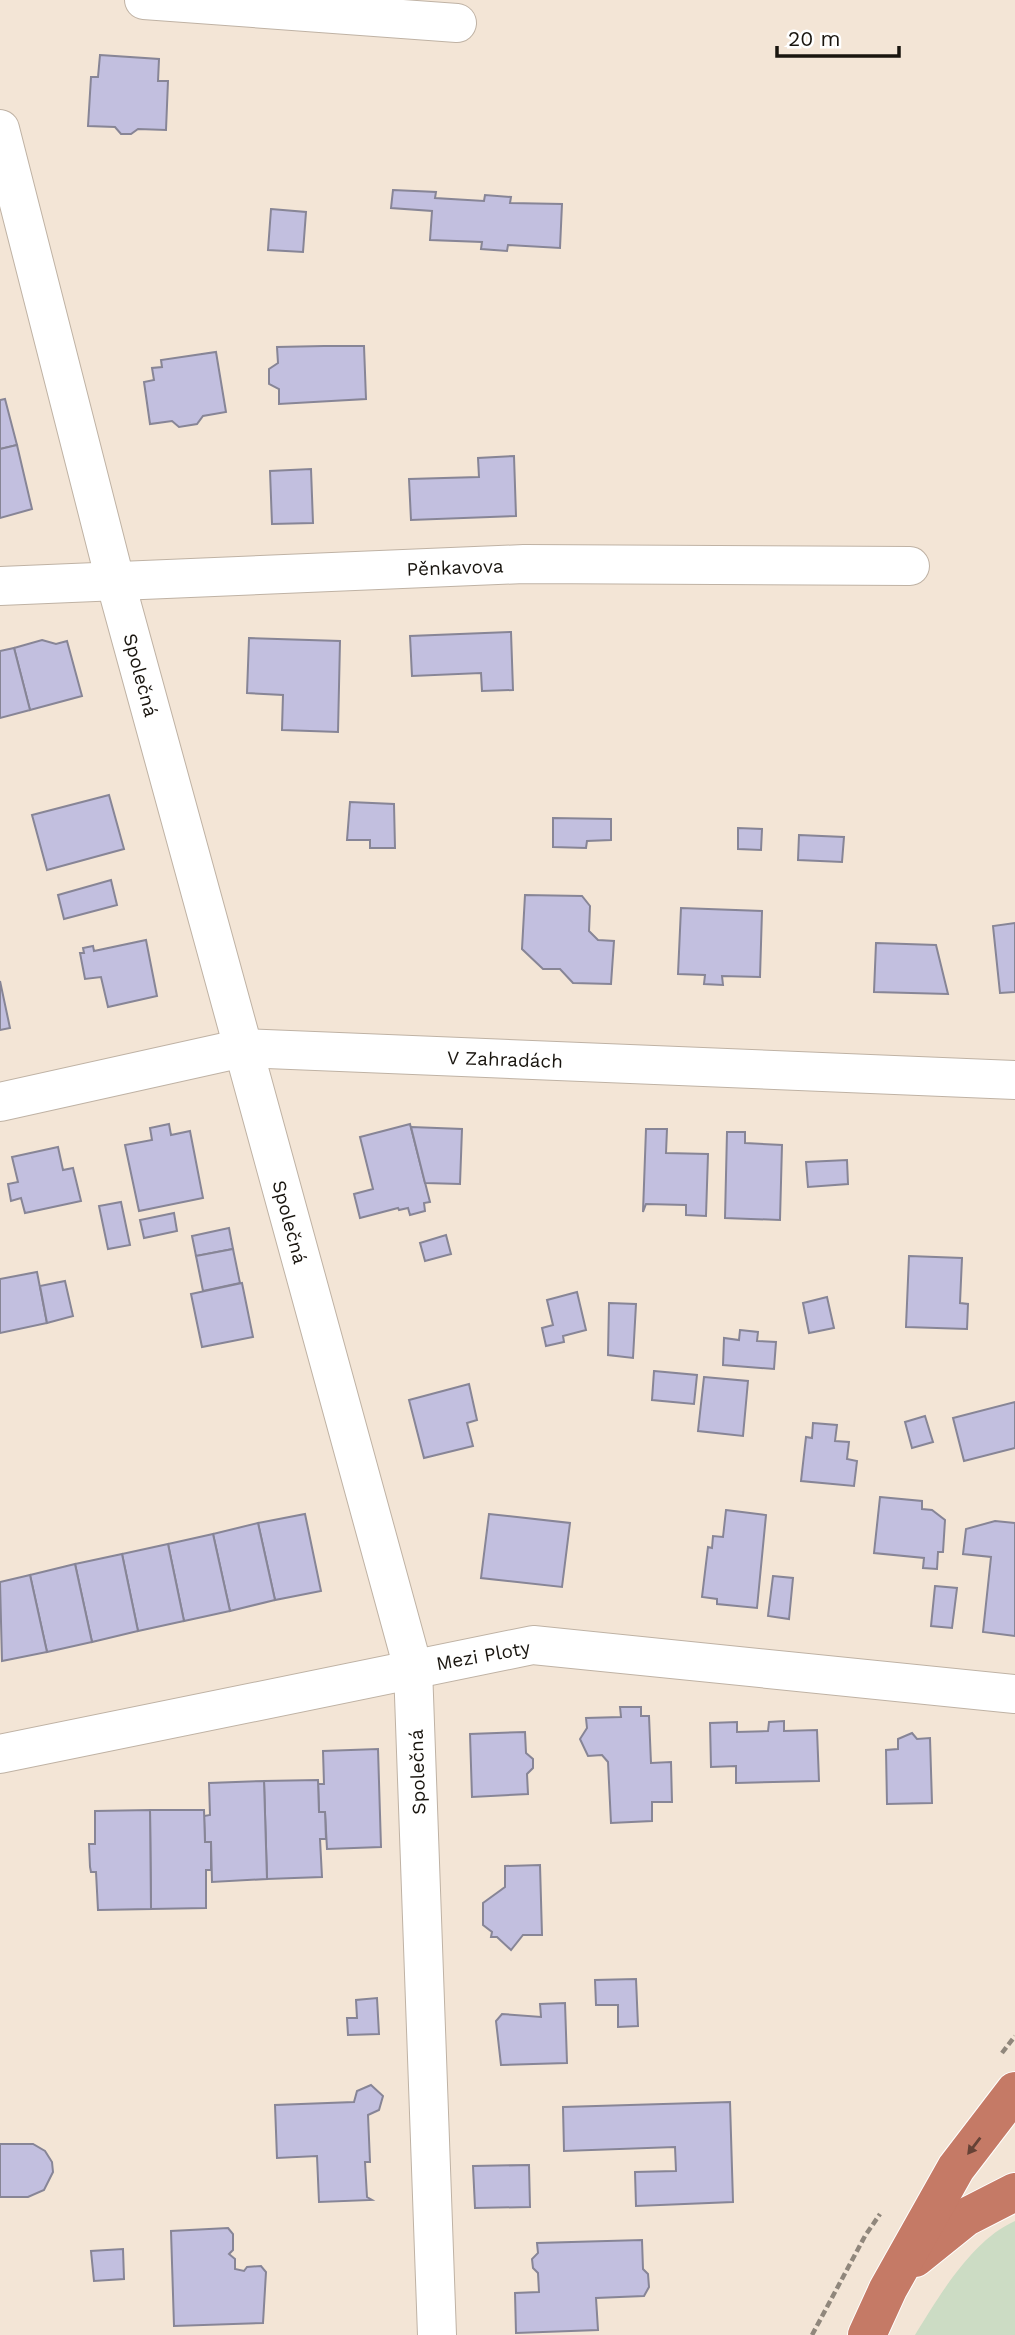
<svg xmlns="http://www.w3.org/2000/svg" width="1015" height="2335" viewBox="0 0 1015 2335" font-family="'Work Sans',sans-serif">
  <rect width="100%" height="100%" fill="#f3e5d6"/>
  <path fill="#ccdcc4" d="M1015,2221V2335H915C939,2296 972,2240 1015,2221Z"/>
  <g fill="#c2bfdf" stroke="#878596" stroke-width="2">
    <path d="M100,55L159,59L158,81H168L166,130L138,129L131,134H121L115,127L88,126L91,77H98Z"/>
    <path d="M393,190L436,192L435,198L484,201L485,195L511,197L510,203L562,204L560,248L508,245L507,251L481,249L482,242L430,240L432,211L391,208Z"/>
    <path d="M271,209L306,212L303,252L268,250Z"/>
    <path d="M324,346H364L366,399L279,404V389L269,384V369L278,363L277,347Z"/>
    <path d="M216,352L226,412L203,416L197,424L179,427L172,421L150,424L144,382L154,380L152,368L162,367L161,360Z"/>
    <path d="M5,399L17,445L0,449V400Z"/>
    <path d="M17,445L32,509L0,518V449Z"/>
    <path d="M514,456L516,516L411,520L409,479L479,477L478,458Z"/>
    <path d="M311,469L313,523L272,524L270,471Z"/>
    <path d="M511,632L513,690L482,691L481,673L412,676L410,636Z"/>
    <path d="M249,638L340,641L338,732L282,730L283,695L247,693Z"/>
    <path d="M42,640L56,644L67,641L82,696L30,710L14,648Z"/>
    <path d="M14,648L30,710L0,718V651Z"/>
    <path d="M109,795L124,849L47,870L32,815Z"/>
    <path d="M350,802L394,804L395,848H370V840H347Z"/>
    <path d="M553,818L611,819V840L587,841L586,848L553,847Z"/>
    <path d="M738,828L762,829L761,850L738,849Z"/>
    <path d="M799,835L844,837L842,862L798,860Z"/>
    <path d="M111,880L117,905L64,919L58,895Z"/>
    <path d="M525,895L582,896L590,906L589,931L598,940L614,941L611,984L573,983L560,969H543L522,949Z"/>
    <path d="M681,908L762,911L760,977L722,976L723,985L704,984L705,975L678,974Z"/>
    <path d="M1015,923V992L1000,993L993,926Z"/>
    <path d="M146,940L157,996L108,1007L101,977L85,979L80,953H84L83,948L93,946L94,951Z"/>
    <path d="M876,943L936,945L948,994L874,992Z"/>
    <path d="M0,981L10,1028L0,1030Z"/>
    <path d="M169,1124L171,1135L190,1131L203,1198L139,1211L125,1145L152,1140L150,1128Z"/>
    <path d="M410,1124L430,1202L424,1203L425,1211L410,1215L408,1208L399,1210L398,1208L360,1218L354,1194L373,1189L360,1137Z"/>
    <path d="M411,1127L462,1129L460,1184L425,1183Z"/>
    <path d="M646,1129H667L666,1153L708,1154L706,1216L686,1215V1205L646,1204L643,1212Z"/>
    <path d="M727,1132H745V1143L782,1145L780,1220L725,1218Z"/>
    <path d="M58,1147L63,1170L73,1168L81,1201L25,1213L21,1198L11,1201L8,1184L18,1182L12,1157Z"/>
    <path d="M847,1160L848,1184L808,1187L806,1162Z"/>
    <path d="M121,1202L130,1245L108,1249L99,1206Z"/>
    <path d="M174,1213L177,1231L144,1238L140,1220Z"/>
    <path d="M229,1228L233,1249L196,1256L192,1236Z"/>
    <path d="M446,1235L451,1254L425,1261L420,1243Z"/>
    <path d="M233,1249L240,1283L203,1291L196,1256Z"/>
    <path d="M909,1256L962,1258L960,1303L968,1304L967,1329L906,1327Z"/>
    <path d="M37,1272L47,1323L0,1333V1279Z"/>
    <path d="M65,1281L73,1316L47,1323L40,1286Z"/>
    <path d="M242,1283L253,1337L202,1347L191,1294Z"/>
    <path d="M577,1292L586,1330L563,1336L564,1342L546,1346L542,1328L553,1325L547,1300Z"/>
    <path d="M827,1297L834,1328L809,1333L803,1303Z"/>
    <path d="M609,1303L636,1304L633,1358L608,1355Z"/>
    <path d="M740,1330L758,1332L757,1341L776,1342L774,1369L723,1365L724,1338L739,1340Z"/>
    <path d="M654,1371L697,1375L694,1404L652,1400Z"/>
    <path d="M704,1377L748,1381L743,1436L698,1431Z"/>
    <path d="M469,1384L477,1420L467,1423L473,1446L424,1458L409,1400Z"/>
    <path d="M1015,1402V1448L964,1461L953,1418Z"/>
    <path d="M925,1416L933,1442L912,1448L905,1422Z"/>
    <path d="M813,1423L837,1425L835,1441L849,1442L847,1459L857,1461L854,1486L801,1481L806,1437L812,1438Z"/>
    <path d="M880,1497L922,1501V1509L932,1510L945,1520L943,1552H938L937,1569L923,1568L924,1558L874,1553Z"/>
    <path d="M726,1510L766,1515L757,1608L717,1604V1599L702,1597L708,1547L712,1548L713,1536L723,1537Z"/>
    <path d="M305,1514L321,1591L275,1600L258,1523Z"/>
    <path d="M489,1514L570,1523L562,1587L481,1578Z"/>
    <path d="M995,1521L1015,1523V1636L983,1632L991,1557L963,1554L966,1529Z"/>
    <path d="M258,1523L275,1600L230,1611L213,1534Z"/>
    <path d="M213,1534L230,1611L184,1621L168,1544Z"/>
    <path d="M168,1544L184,1621L138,1631L122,1554Z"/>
    <path d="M122,1554L138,1631L92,1642L75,1564Z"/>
    <path d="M75,1564L92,1642L47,1652L30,1575Z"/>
    <path d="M30,1575L47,1652L2,1661L0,1582Z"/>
    <path d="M773,1576L793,1578L789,1619L768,1616Z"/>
    <path d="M935,1586L957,1588L952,1628L931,1626Z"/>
    <path d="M620,1707H641V1716H649L651,1763L671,1762L672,1802H652V1821L611,1823L608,1762L602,1755L588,1756L580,1739L587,1728L586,1718L621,1717Z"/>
    <path d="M784,1721V1731L817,1730L819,1781L736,1783V1766L711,1767L710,1723L737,1722V1732L768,1731L769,1722Z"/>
    <path d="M525,1732L526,1753L533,1759V1768L527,1774L528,1794L472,1797L470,1734Z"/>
    <path d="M912,1733L917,1739L930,1738L932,1803L887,1804L886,1750L898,1749V1739Z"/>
    <path d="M378,1749L381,1847L327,1849L325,1812H319L318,1784H324L323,1751Z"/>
    <path d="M318,1780L319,1812H325L326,1839H320L322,1877L267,1879L264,1781Z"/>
    <path d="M264,1781L267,1879L212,1882L211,1842H205L204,1816L210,1815L209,1783Z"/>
    <path d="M150,1810H204L205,1842H211V1870H206V1908L151,1909Z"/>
    <path d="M150,1810L151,1909L98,1910L96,1872H91L90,1867L89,1844H95V1811Z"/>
    <path d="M540,1865L542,1935H523L511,1950L497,1937H491L492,1932L483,1925V1903L505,1887V1866Z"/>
    <path d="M636,1979L638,2026L618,2027V2005H596L595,1980Z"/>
    <path d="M377,1998L379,2034L348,2035L347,2018H357L356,2000Z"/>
    <path d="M565,2003L567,2063L501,2065L496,2021L502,2014L541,2017L540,2004Z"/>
    <path d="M371,2085L383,2096L379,2110L368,2115L370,2162H365L367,2197L372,2200L319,2202L317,2156L277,2158L275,2105L354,2102L357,2091Z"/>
    <path d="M730,2102L733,2202L636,2206L635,2172L676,2171L675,2147L564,2151L563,2107Z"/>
    <path d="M0,2144H33L45,2151L52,2162L53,2172L44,2190L28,2197H0Z"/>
    <path d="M529,2165L530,2207L475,2208L473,2166Z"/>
    <path d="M228,2228L233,2234V2250L229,2254L235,2259V2269L244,2271L247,2267L261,2266L266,2272L263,2323L174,2326L171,2231Z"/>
    <path d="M642,2240L643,2269L648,2274L649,2287L644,2296L596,2298L598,2330L516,2333L515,2293L539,2292L538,2273L533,2268L532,2259L538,2253L537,2243Z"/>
    <path d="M123,2249L124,2279L94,2281L91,2251Z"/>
  </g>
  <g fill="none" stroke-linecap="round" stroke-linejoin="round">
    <defs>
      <g id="minor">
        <path d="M144,0L457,23"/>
        <path d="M0,129L115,580L413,1668L437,2335"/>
        <path d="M0,586L524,564L910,566"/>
        <path d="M0,1102L243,1048L1015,1080"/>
        <path d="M0,1754L533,1645L1015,1694"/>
      </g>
      <g id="highway">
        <path d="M915,2258L966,2217L1015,2192"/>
        <path d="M867,2335L888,2289L956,2168L1015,2091"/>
      </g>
    </defs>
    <use href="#minor" stroke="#bfb2a4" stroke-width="40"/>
    <use href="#highway" stroke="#fff" stroke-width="40"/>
    <g stroke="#90877c" stroke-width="4.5" stroke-dasharray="7 3.5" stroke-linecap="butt">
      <path d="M1002,2053L1015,2036"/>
      <path d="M812,2335L865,2236L880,2214"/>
    </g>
    <use href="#minor" stroke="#fff" stroke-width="38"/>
    <use href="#highway" stroke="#c57a66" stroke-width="38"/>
  </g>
  <defs><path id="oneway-solid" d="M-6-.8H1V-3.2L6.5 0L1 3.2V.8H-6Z" transform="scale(1.75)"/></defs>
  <use fill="#664236" href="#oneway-solid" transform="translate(974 2146) rotate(127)"/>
  <g text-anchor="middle" stroke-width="5" stroke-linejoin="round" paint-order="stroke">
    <g font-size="19" fill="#19150f" stroke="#fff">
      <text transform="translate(455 567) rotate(-2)" y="7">Pěnkavova</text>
      <text transform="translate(141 675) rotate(75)" y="7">Společná</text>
      <text transform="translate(505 1059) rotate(2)" y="7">V Zahradách</text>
      <text transform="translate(290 1222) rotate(75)" y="7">Společná</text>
      <text transform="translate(483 1655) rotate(-10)" y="7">Mezi Ploty</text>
      <text transform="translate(417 1772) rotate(-92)" y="7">Společná</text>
    </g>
  </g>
  <path d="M777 46v10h122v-10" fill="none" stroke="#19150f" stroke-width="3.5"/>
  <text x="788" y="46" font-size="21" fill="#19150f" stroke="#ffffff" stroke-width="5" paint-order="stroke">20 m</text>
</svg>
